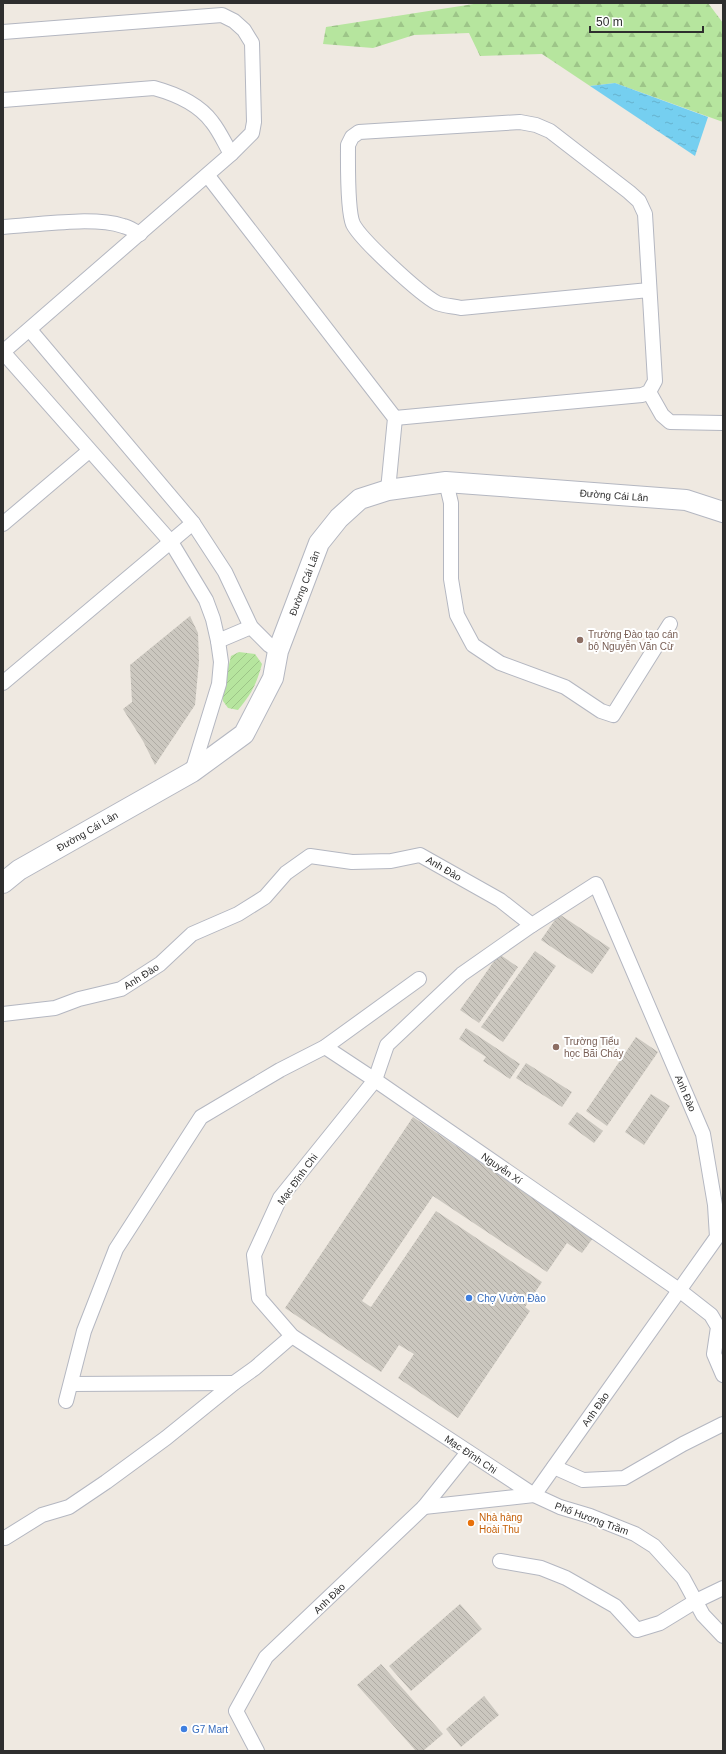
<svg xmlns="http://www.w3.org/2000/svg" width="726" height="1754" viewBox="0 0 726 1754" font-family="Arial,sans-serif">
  <defs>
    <pattern id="forest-firs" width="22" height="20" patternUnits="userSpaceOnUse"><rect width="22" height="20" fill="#b6e59e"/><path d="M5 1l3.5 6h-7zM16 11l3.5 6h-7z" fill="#9dc588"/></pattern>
    <pattern id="garden-furrows" width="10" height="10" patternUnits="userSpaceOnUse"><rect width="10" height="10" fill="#b6e59e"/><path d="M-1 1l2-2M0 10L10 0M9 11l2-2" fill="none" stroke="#9dc588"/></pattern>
    <pattern id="water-ripples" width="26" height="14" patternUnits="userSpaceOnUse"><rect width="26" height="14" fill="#75cff0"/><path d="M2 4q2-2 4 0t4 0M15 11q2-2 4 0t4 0" fill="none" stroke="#66b2ce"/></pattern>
    <pattern id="building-back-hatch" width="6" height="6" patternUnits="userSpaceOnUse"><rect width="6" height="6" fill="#cbc7bf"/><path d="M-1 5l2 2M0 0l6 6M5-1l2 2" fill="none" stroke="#afaba4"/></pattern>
  </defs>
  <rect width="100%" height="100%" fill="#efe9e1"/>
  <path fill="url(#forest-firs)" d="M480,3H708L723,23V122L615,83L590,86L542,54L480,56L469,33L414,35L373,48L323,44L326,27Z"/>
  <path fill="url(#garden-furrows)" d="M239,652L255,654L262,664C256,685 252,693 238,710L228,708L223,701L222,694L231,656Z"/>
  <path fill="url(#water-ripples)" d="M615,83L708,117L695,156L590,86Z"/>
  <g fill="url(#building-back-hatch)">
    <path d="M190,616L198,633L199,661L195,705L155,765L143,741L123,709L132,702L130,665Z"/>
    <path d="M559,914L610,948L592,974L541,940Z"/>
    <path d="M535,951L556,966L503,1042L481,1027Z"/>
    <path d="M499,954L518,967L479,1023L460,1010Z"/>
    <path d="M466,1028L520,1064L510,1079L483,1061L486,1057L459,1039Z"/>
    <path d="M636,1037L658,1052L607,1126L586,1111Z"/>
    <path d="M526,1063L572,1092L562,1107L516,1078Z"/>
    <path d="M651,1094L670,1106L644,1145L625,1132Z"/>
    <path d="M577,1112L603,1131L594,1143L568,1124Z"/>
    <path d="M413,1117L593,1238L582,1253L567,1243L547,1272L433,1196L362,1301L371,1307L436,1211L542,1282L525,1307L530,1311L458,1418L398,1378L414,1354L399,1345L381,1372L285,1308Z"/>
    <path d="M460,1604L482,1629L411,1691L389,1666Z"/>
    <path d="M381,1664L443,1734L423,1751H416L357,1685Z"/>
    <path d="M484,1696L499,1715L461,1747L446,1729Z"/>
  </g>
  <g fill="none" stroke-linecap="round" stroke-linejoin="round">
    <defs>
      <g id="street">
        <path d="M3,32L222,15L234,21L244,30L252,43L254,122L252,133L231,154L3,352"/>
        <path d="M3,100L154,88C176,94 198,103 212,122C220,132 225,144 231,154"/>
        <path d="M208,176L395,418L388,490"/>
        <path d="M3,227C36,225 93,216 123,226C129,227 134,231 140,234"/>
        <path d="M30,330L193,523L225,572L251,627L269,645L278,651"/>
        <path d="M3,352L171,542L206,600L213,619L218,641L221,662L219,684L192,772"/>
        <path d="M649,392L662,415L670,422L723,423"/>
        <path d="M395,418L642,395L649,392L655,381L645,214L639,201L629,192L550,131L536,125L520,122L359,132L352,137L348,145C348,162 347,210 353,224C361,240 420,294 437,303C444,306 453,306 461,308L649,290"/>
        <path d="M446,482L451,503V579L457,615L473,645L500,663L565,687L601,711L613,715L670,624"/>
        <path d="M3,524L89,451"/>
        <path d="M218,641L251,627"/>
        <path d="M3,683L193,523"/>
        <path d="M532,925L462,974L387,1045L375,1080L280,1198L254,1255L259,1298L292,1336L534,1495L560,1507L590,1516L635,1534L654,1546L683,1578L703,1615L723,1636"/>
        <path d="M3,1014L55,1008L79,999L121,989L160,964L192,934L238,914L265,897L286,873L310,856L352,862L391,861L420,855L500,900L532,925L596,884L703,1134L715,1205L717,1237L534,1495L424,1507"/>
        <path d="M325,1047L375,1080L679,1290L711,1315L718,1327L714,1354L723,1375"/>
        <path d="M71,1384L234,1383"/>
        <path d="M66,1401L84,1331L116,1249L201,1117L280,1070L325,1047L419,979"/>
        <path d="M554,1467L583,1480L624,1478L683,1444L723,1424"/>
        <path d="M3,1537L5,1538L42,1515L69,1507L106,1482L166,1438L234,1383L255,1368L292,1336"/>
        <path d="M500,1561L541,1568L566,1578L615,1606L637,1630L660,1623L696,1601L723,1588"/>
        <path d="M257,1751L236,1711L266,1657L424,1507L468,1452"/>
      </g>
      <path id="secondary" d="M3,883L19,870L192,772L244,734L273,678L278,651L319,543L339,518L360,499L388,490L446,482L686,500L723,512"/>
    </defs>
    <use href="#street" stroke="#b4b7c1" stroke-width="16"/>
    <use href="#secondary" stroke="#b4b7c1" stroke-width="22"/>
    <use href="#street" stroke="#fff" stroke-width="14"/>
    <use href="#secondary" stroke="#fff" stroke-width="20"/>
  </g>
  <g fill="#8d6e63" stroke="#fff" stroke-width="1.5">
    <circle cx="580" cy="640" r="4"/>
    <circle cx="556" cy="1047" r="4"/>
  </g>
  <g fill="#3f7fe0" stroke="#fff" stroke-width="1.5">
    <circle cx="469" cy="1298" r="4"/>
    <circle cx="184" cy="1729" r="4"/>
  </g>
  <circle fill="#e8710a" stroke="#fff" stroke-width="1.5" cx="471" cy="1523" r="4"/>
  <g text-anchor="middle" stroke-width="4" stroke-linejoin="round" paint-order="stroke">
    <g font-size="10" fill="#2e2e2e" stroke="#fff">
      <text transform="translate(614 495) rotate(4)" y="4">Đường Cái Lân</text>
      <text transform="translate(304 583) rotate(-69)" y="4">Đường Cái Lân</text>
      <text transform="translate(87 831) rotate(-30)" y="4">Đường Cái Lân</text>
      <text transform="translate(444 868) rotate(30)" y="4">Anh Đào</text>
      <text transform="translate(141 976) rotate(-32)" y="4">Anh Đào</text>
      <text transform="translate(686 1093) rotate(67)" y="4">Anh Đào</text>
      <text transform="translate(502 1168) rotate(35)" y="4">Nguyễn Xí</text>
      <text transform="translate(297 1179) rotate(-54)" y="4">Mạc Đĩnh Chi</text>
      <text transform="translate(595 1409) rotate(-55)" y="4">Anh Đào</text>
      <text transform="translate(471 1454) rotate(34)" y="4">Mạc Đĩnh Chi</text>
      <text transform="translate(592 1518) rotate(20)" y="4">Phố Hương Trầm</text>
      <text transform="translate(329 1598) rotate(-44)" y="4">Anh Đào</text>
    </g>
    <g font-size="10" fill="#785e54" stroke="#fff" text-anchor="start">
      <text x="588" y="638">Trường Đào tạo cán<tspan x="588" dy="12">bộ Nguyễn Văn Cừ</tspan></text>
      <text x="564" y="1045">Trường Tiểu<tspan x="564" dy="12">học Bãi Cháy</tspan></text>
    </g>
    <g font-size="10" fill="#366cbe" stroke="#fff" text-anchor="start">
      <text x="477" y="1302">Chợ Vườn Đào</text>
      <text x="192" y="1733">G7 Mart</text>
    </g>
    <g font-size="10" fill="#c56008" stroke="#fff" text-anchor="start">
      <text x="479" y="1521">Nhà hàng<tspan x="479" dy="12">Hoài Thu</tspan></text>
    </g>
  </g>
  <rect width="726" height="1754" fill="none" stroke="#2e2e2e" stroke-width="8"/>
  <path d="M590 26v6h113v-6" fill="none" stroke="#2e2e2e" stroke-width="2"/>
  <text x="596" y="26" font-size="12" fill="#2e2e2e" stroke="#ffffff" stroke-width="3" paint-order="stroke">50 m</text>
</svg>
